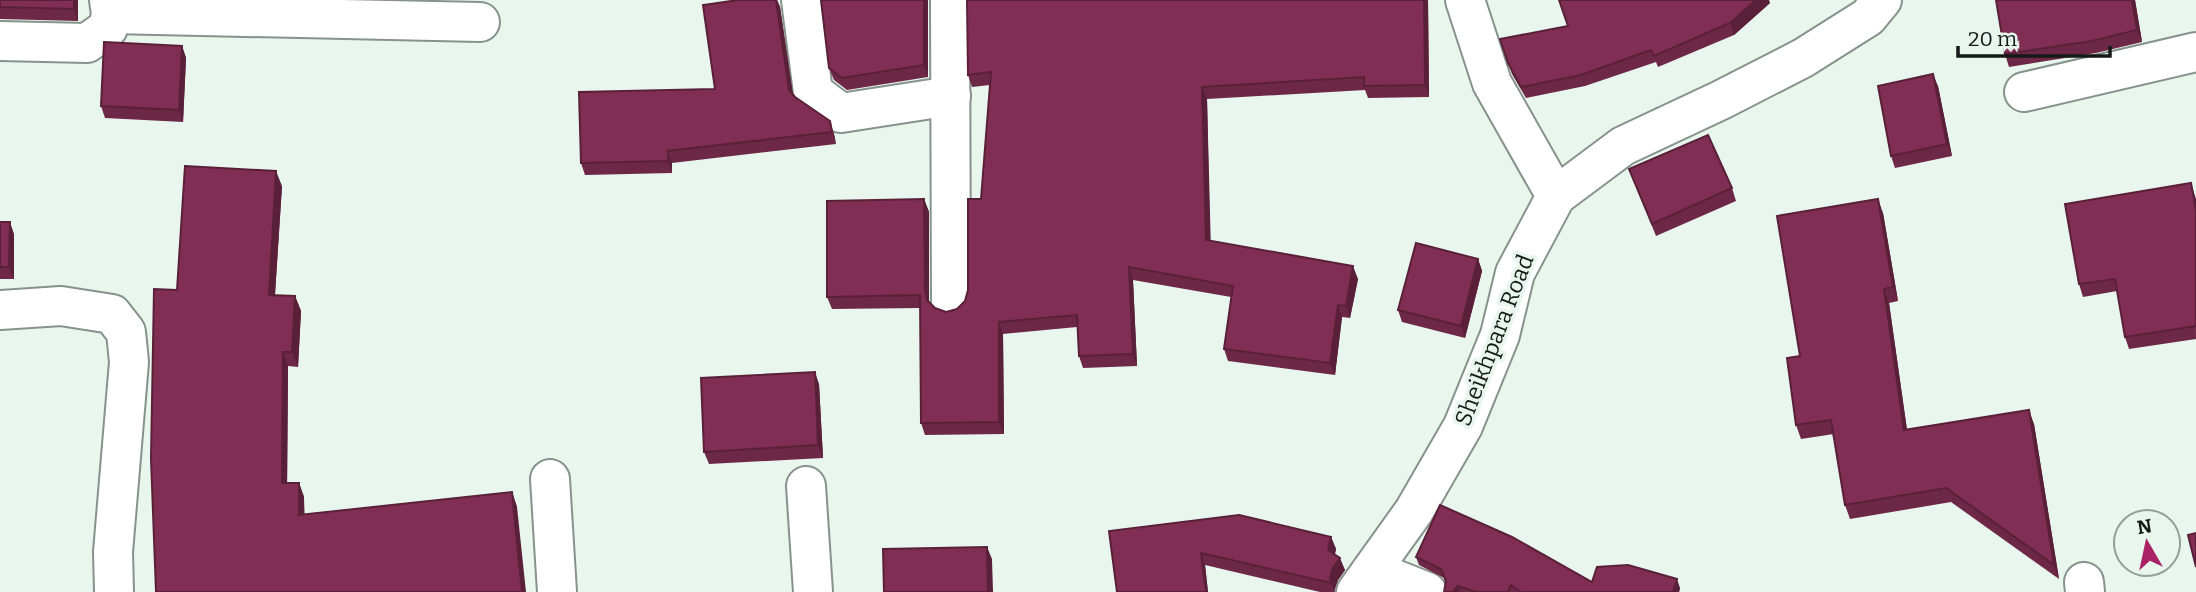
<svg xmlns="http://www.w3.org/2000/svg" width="2196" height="592" viewBox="0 0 2196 592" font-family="Bitter,serif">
  <rect width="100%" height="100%" fill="#e8f6ed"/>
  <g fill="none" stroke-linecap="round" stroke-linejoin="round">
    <defs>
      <g id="minor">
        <path d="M801,0L813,92L841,113L951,96"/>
        <path d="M950,0L951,302"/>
        <path d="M1465,0L1492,83L1556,196"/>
        <path d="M111,14L480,22"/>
        <path d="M0,41L87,43L108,28L111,14L109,0"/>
        <path d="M2024,92L2196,52"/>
        <path d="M0,310L61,306L112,314L126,332L129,362L113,552L114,592"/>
        <path d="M550,479L557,592"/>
        <path d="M806,486L813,592"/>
        <path d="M1372,570L1427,592"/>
        <path d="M2084,582L2085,592"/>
        <path d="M1356,592L1414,511L1463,426L1500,335L1515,273L1556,196L1623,146L1721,100L1803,58L1868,17L1882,0"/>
      </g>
    </defs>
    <use href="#minor" stroke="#86938a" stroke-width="42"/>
    <use href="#minor" stroke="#fff" stroke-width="38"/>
  </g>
  <g fill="#6e2847">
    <path d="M0,0H78V21L0,19Z"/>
    <path d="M738,0H777L780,7L793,94L834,134L836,144L672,163V173L585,175L581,163L715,89Z"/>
    <path d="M928,0V77L847,90L834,80L829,68Z"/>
    <path d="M967,0H1428L1429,97L1368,98L1365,90L1207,99L1210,241L1358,279L1350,318L1342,317L1335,375L1228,361L1224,349L1231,297L1133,280L1137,366L1083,368L1079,356L1077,327L1003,334L1004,434L925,435L921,423L920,308L832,309L827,297L924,199L929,212V302L935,308L946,312L957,309L965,301L968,290L981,199L990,85L972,87L968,75Z"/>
    <path d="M2135,0L2142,42L2096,53L2009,67L2005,54Z"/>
    <path d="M1770,3L1734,35L1658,67L1656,62L1585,86L1526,98L1512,74L1500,39Z"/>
    <path d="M182,46L186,58L183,122L105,118L101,106Z"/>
    <path d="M1938,86L1952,156L1895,168L1891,156Z"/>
    <path d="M1629,169L1732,188L1736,201L1656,236Z"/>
    <path d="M282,186L275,295L295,296L301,311L298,367L288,366L287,483H299L304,497V514L512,492L517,507L156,592L177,290Z"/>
    <path d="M2195,195L2196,339L2129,349L2125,337L2117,291L2083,297L2079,284Z"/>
    <path d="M1883,213L1898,301L1889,303L1907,430L2034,424L2059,579L1951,502L1850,519L1845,505L1834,434L1801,439L1796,425L1800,356Z"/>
    <path d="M0,222L14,234V279H0Z"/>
    <path d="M1478,259L1482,271L1465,338L1402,322L1398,310Z"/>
    <path d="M819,384L823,458L709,464L704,452Z"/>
    <path d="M1109,531L1331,537L1336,549L1335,554L1345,570L1338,580L1334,589L1335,592H1320L1205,565L1208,592H1117Z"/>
    <path d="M1416,557L1592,582L1680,588L1679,592H1444L1445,582L1444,578L1419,565Z"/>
  </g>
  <g fill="#5a203a">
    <path d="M74,0H78V21L74,9Z"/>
    <path d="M776,0H777L780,7L794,103L789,90Z"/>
    <path d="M924,0H928V77L924,65Z"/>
    <path d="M1424,0H1428L1429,97L1425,85Z"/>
    <path d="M1756,0H1769L1770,3L1734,35L1730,23Z"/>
    <path d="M2132,0H2135L2142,42L2137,30Z"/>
    <path d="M182,46L186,58L183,122L179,110Z"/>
    <path d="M1933,74L1938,86L1952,156L1947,144Z"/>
    <path d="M1202,87L1207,99L1211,252L1206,240Z"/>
    <path d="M830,121L834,134L836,144L832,132Z"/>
    <path d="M668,151L672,163V173L668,161Z"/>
    <path d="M276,171L282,186L274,309L269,295Z"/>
    <path d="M2191,183L2196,199V211Z"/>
    <path d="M924,199L929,212V302L927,300L925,290Z"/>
    <path d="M1878,199L1883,213L1898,301L1893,287Z"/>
    <path d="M10,222L14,234V279L9,267Z"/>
    <path d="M1478,259L1482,271L1465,338L1461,326Z"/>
    <path d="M1353,266L1358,279L1350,318L1346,306Z"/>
    <path d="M1129,267L1133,280L1137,366L1133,354Z"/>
    <path d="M1884,289L1889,303L1909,444L1904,430Z"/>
    <path d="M295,296L301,311L298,367L292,352Z"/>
    <path d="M1338,305L1342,317L1335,375L1330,363Z"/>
    <path d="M999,322L1003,334L1004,434L999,422Z"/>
    <path d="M283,352L288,366L287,498L282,483Z"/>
    <path d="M815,372L819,384L823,458L818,445Z"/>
    <path d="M2029,410L2034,424L2059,579L2054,565Z"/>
    <path d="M299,483L304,497L305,529L299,515Z"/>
    <path d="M512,492L517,507L526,592H522Z"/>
    <path d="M1331,537L1336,549L1333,562L1328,550Z"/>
    <path d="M987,547L992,559L993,592H988Z"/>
    <path d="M1201,553L1205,565L1208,592H1206Z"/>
    <path d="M1340,558L1345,570L1338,580L1334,592L1331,583L1330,577L1333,568Z"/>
    <path d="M1677,579L1680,588L1679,592H1673Z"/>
    <path d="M1458,586L1460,592H1453Z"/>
  </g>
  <g fill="#802e53" stroke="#5a203a" stroke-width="2">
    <path d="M0,0H74V9L0,7Z"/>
    <path d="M738,0H776L789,90L795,97L830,121L832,132L668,151V161L581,163L579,92L715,89L703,5Z"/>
    <path d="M821,0H924V65L842,78L829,68Z"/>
    <path d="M967,0H1424L1425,85L1364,86V77L1202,87L1206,240L1353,266L1346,306L1338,305L1330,363L1224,349L1233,286L1129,267L1133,354L1079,356L1077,315L999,322V422L921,423L920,295L827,297V201L924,199L925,290L927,300L935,308L946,312L957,309L965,301L968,290V199H981L991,72L968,75Z"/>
    <path d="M1559,0H1756L1730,23L1654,56L1651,50L1581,75L1521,87L1508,63L1500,39L1568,26Z"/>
    <path d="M1996,0H2132L2137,30L2092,41L2005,54Z"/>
    <path d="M104,42L182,46L179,110L101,106Z"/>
    <path d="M1933,74L1947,144L1891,156L1878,86Z"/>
    <path d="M1708,135L1732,188L1652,224L1629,169Z"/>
    <path d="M185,166L276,171L269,295L295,296L292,352H283L282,483H299V515L512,492L522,592H156L151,459L154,289L177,290Z"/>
    <path d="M2191,183L2196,211V326L2125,337L2115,279L2079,284L2065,204Z"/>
    <path d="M1878,199L1893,287L1884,289L1904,430L2029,410L2054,565L1946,488L1845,505L1831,420L1796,425L1787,358L1800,356L1777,216Z"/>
    <path d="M0,222H10L9,267H0Z"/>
    <path d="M1416,243L1478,259L1461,326L1398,310Z"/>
    <path d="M815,372L818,445L704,452L701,378Z"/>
    <path d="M1440,505L1512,537L1592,582L1597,567L1628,565L1677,579L1673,592H1521L1511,585L1508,592H1475L1458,586L1453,592H1444L1446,581L1441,569L1416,557Z"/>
    <path d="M1239,515L1331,537L1328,550L1340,558L1333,568L1330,577L1331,583L1201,553L1206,592H1117L1109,531Z"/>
    <path d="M2196,533V567L2188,535Z"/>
    <path d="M987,547L988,592H884L883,549Z"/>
  </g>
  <g text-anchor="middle" stroke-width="7" stroke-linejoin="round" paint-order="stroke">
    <g font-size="23" fill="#151a17" stroke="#e8f6ed">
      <text transform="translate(1494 340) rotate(-69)" y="8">Sheikhpara Road</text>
    </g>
  </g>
  <g transform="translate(2147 543) rotate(351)"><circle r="33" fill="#e8f6ed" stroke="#949e97" stroke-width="2"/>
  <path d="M0-5L12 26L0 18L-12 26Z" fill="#ab2367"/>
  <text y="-10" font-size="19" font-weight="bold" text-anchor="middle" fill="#151a17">N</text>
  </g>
  <path d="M1958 46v10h152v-10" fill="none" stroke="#151a17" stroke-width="3.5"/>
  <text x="1968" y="46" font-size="21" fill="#151a17" stroke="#e8f6ed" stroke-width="5" paint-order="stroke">20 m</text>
</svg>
